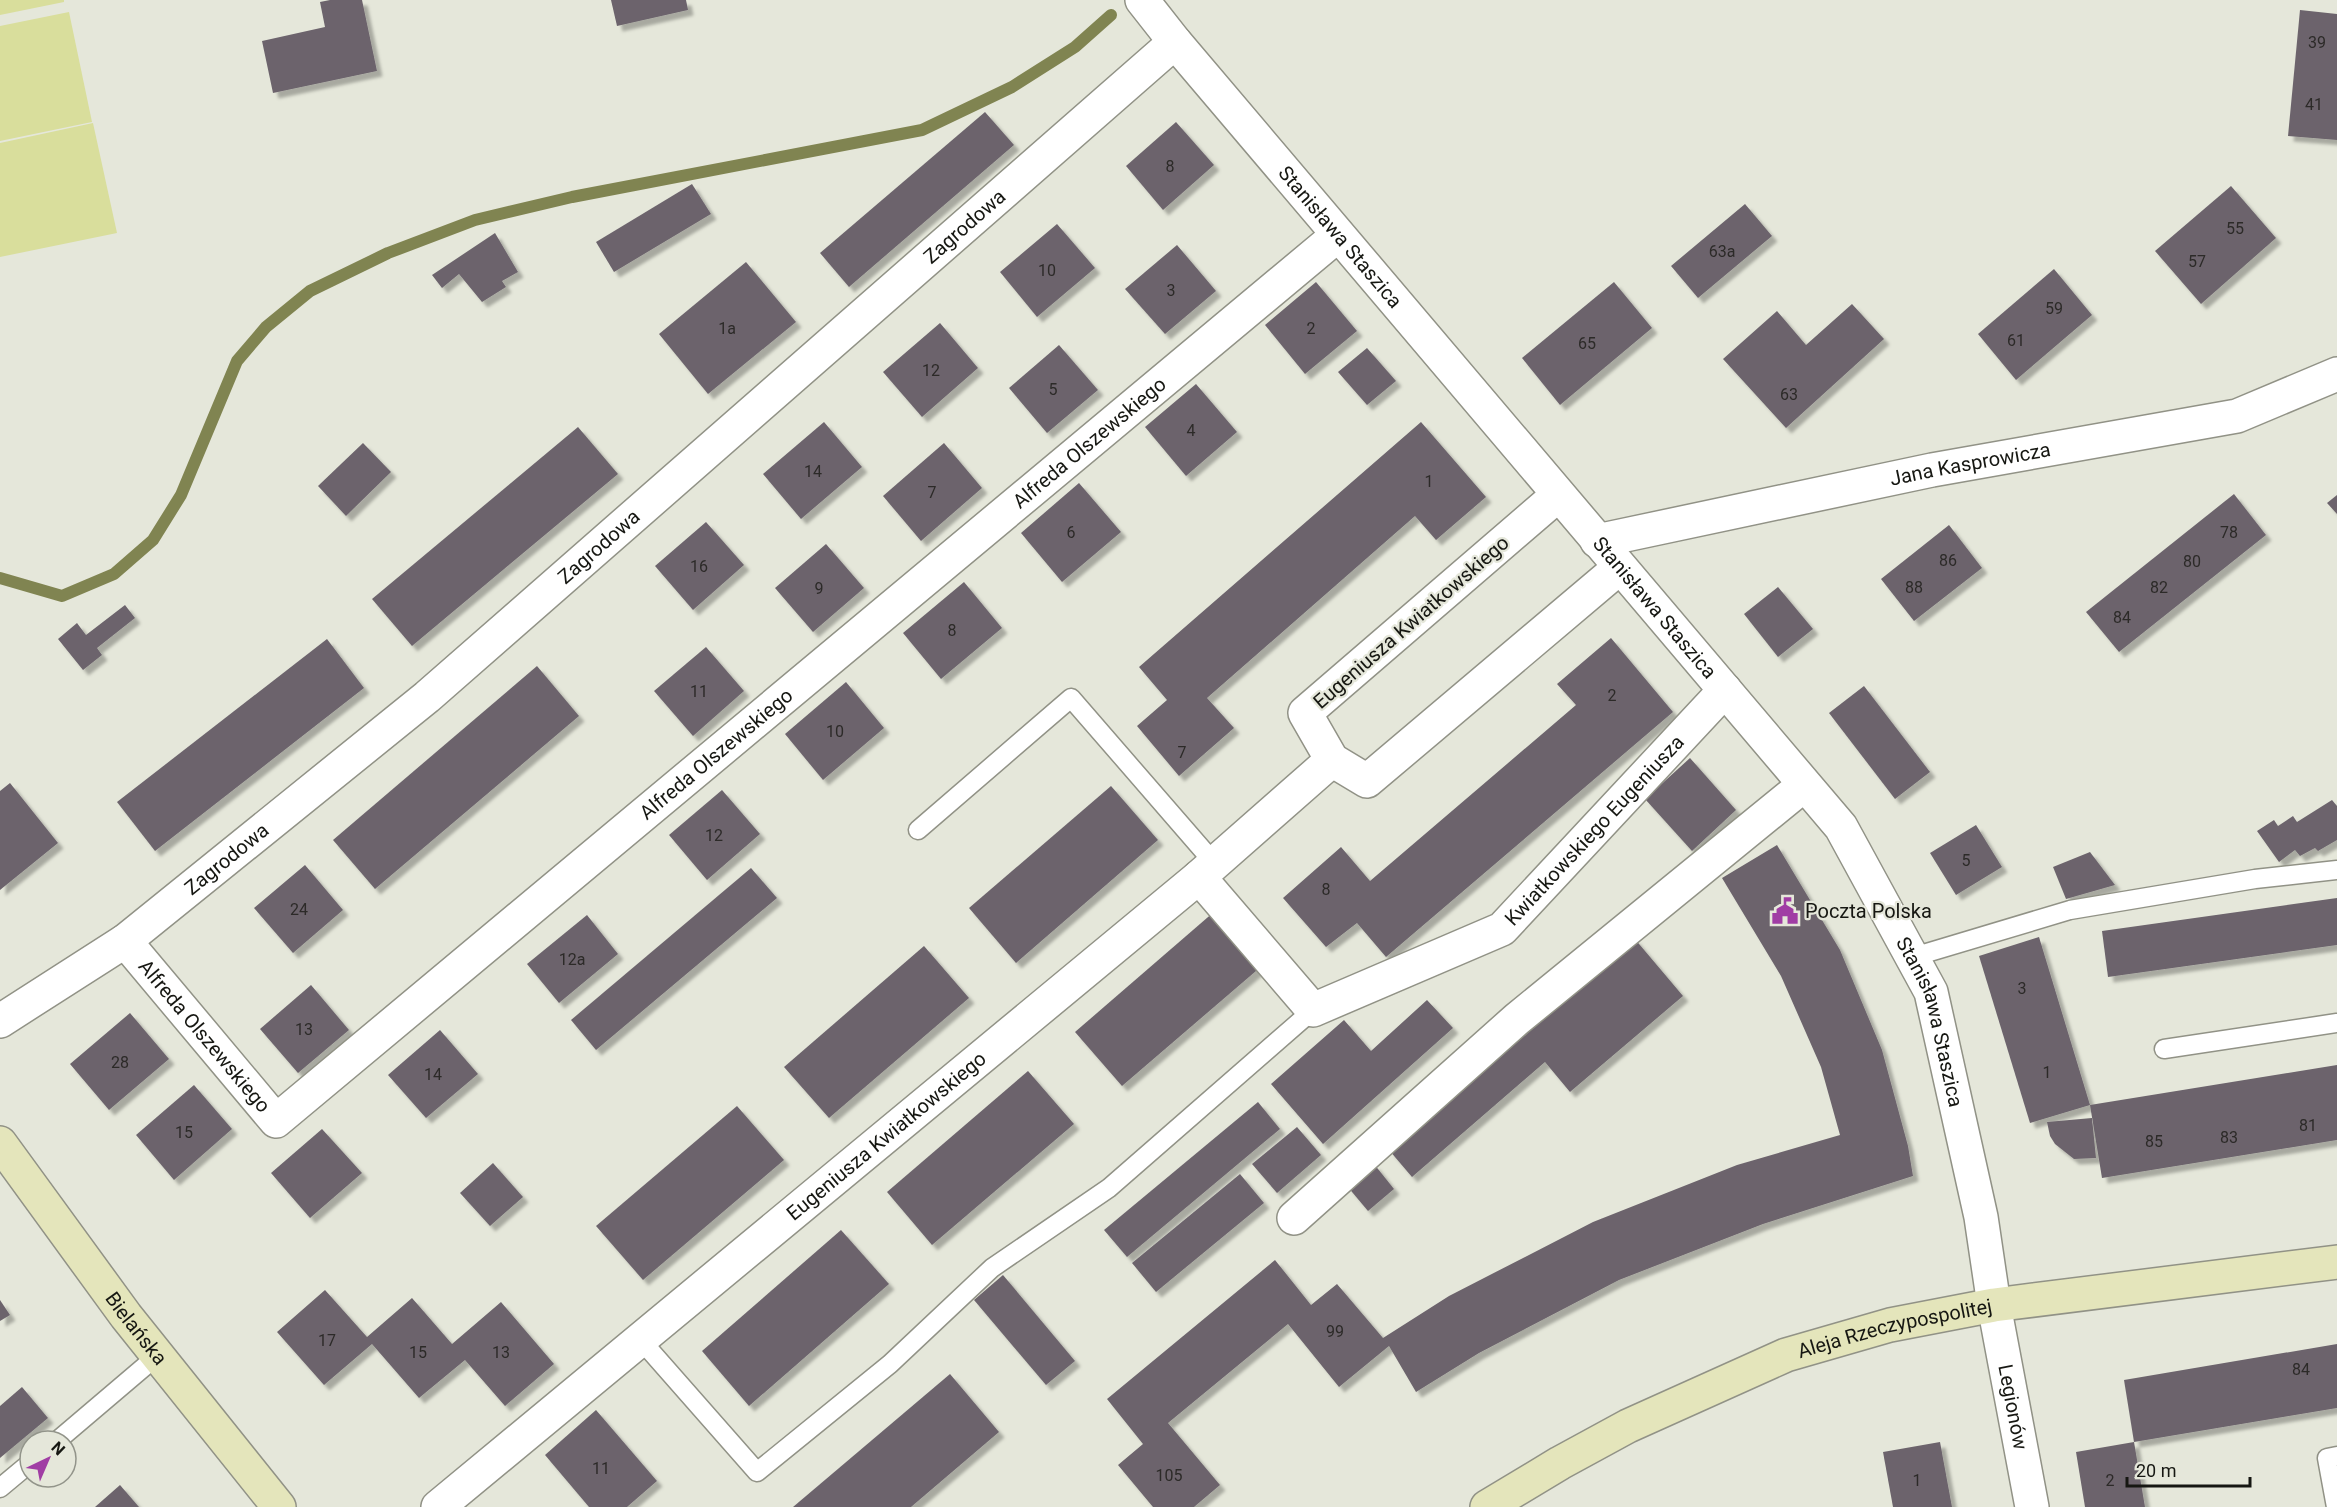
<svg xmlns="http://www.w3.org/2000/svg" width="2337" height="1507" viewBox="0 0 2337 1507" font-family="Roboto,sans-serif">
  <defs>
    <filter id="shadow"><feDropShadow dx="5.5" dy="5.5" stdDeviation="1.5" flood-color="#0004"/></filter>
  </defs>
  <rect width="100%" height="100%" fill="#e5e7da"/>
  <g fill="#d9de9c">
    <path d="M0,0H64V2L0,15Z"/>
    <path d="M69,12L92,122L0,141V26Z"/>
    <path d="M93,123L117,233L0,257V143Z"/>
  </g>
  <g fill="none" stroke-linecap="round" stroke-linejoin="round">
    <path stroke="#808451" stroke-width="12" d="M0,578L62,596L114,574L153,540L181,495L237,361L266,327L310,291L388,253L475,220L572,197L922,130L1012,87L1075,47L1111,15"/>
  </g>
  <g fill="#6c646c" filter="url(#shadow)">
    <path d="M330,0H362L377,71L273,93L262,41L325,27L320,2Z"/>
    <path d="M611,0H686L688,10L617,26Z"/>
    <path d="M2300,10L2337,14V140L2288,136Z"/>
    <path d="M985,112L1014,145L849,287L820,253Z"/>
    <path d="M1176,122L1214,165L1163,210L1126,166Z"/>
    <path d="M692,184L711,214L614,272L596,242Z"/>
    <path d="M2231,186L2276,238L2201,304L2155,251Z"/>
    <path d="M1745,204L1772,236L1698,298L1671,266Z"/>
    <path d="M1057,224L1095,268L1037,317L1000,272Z"/>
    <path d="M495,233L518,272L502,281L506,287L482,302L459,274L442,288L432,275Z"/>
    <path d="M1177,245L1216,291L1165,334L1125,289Z"/>
    <path d="M746,262L796,322L708,394L659,334Z"/>
    <path d="M2054,269L2092,315L2016,380L1978,334Z"/>
    <path d="M1316,282L1357,331L1305,374L1265,325Z"/>
    <path d="M1614,282L1652,328L1560,405L1522,358Z"/>
    <path d="M1852,304L1884,339L1786,428L1723,359L1777,311L1806,345Z"/>
    <path d="M940,323L978,368L922,417L883,372Z"/>
    <path d="M1059,345L1098,390L1047,433L1009,388Z"/>
    <path d="M1367,348L1396,381L1367,405L1338,372Z"/>
    <path d="M1196,384L1237,432L1186,476L1145,427Z"/>
    <path d="M824,422L862,467L801,519L763,474Z"/>
    <path d="M1421,422L1486,497L1436,540L1415,516L1207,698L1234,728L1179,776L1137,726L1167,700L1139,667Z"/>
    <path d="M578,427L618,474L412,646L372,599Z"/>
    <path d="M363,443L391,472L346,516L318,486Z"/>
    <path d="M944,443L982,488L921,541L883,496Z"/>
    <path d="M1079,483L1121,532L1062,582L1021,533Z"/>
    <path d="M2234,494L2266,535L2119,652L2086,612Z"/>
    <path d="M2337,495V514L2327,503Z"/>
    <path d="M706,522L744,565L693,610L655,566Z"/>
    <path d="M1949,525L1982,568L1914,621L1881,579Z"/>
    <path d="M826,544L864,588L813,632L775,588Z"/>
    <path d="M964,582L1002,628L941,679L903,633Z"/>
    <path d="M1778,587L1813,629L1778,657L1744,614Z"/>
    <path d="M125,605L135,618L97,648L102,655L83,670L58,639L77,623L86,635Z"/>
    <path d="M1611,638L1673,712L1386,957L1357,923L1326,947L1283,898L1341,847L1370,881L1576,705L1557,684Z"/>
    <path d="M327,639L364,688L155,851L117,802Z"/>
    <path d="M706,647L744,691L693,736L654,691Z"/>
    <path d="M537,666L579,716L375,889L333,840Z"/>
    <path d="M846,682L884,728L823,780L785,734Z"/>
    <path d="M1864,686L1930,772L1895,799L1829,713Z"/>
    <path d="M1690,758L1736,810L1692,851L1645,799Z"/>
    <path d="M10,783L58,843L0,890V791Z"/>
    <path d="M1111,786L1158,840L1016,963L969,908Z"/>
    <path d="M722,790L760,834L707,880L669,835Z"/>
    <path d="M2332,800L2337,806V840L2318,851L2315,848L2300,856L2295,850L2279,862L2257,831L2274,820L2278,826L2293,816L2297,822Z"/>
    <path d="M1976,825L2002,867L1956,895L1930,853Z"/>
    <path d="M1777,845L1840,950L1882,1050L1908,1146L1913,1176L1763,1224L1619,1280L1479,1353L1416,1392L1389,1346L1339,1387L1288,1324L1168,1423L1220,1485L1194,1507H1153L1118,1465L1143,1444L1107,1399L1275,1260L1311,1305L1337,1284L1383,1338L1449,1296L1593,1222L1737,1165L1840,1135L1821,1067L1781,976L1722,878Z"/>
    <path d="M2090,852L2115,885L2066,899L2053,867Z"/>
    <path d="M305,865L343,910L293,953L254,908Z"/>
    <path d="M751,868L777,898L596,1050L571,1020Z"/>
    <path d="M2337,898V945L2108,977L2102,931Z"/>
    <path d="M1215,911L1263,965L1122,1086L1075,1032Z"/>
    <path d="M587,915L618,954L559,1003L527,964Z"/>
    <path d="M2039,937L2090,1105L2030,1123L1979,956Z"/>
    <path d="M1634,938L1683,996L1570,1092L1545,1062L1412,1177L1389,1150Z"/>
    <path d="M924,946L969,998L829,1118L784,1067Z"/>
    <path d="M311,985L349,1030L298,1073L260,1029Z"/>
    <path d="M1427,1000L1453,1028L1323,1144L1271,1084L1344,1020L1371,1051Z"/>
    <path d="M130,1013L169,1059L109,1110L70,1064Z"/>
    <path d="M440,1030L478,1074L426,1118L388,1075Z"/>
    <path d="M2337,1065V1140L2102,1178L2090,1105Z"/>
    <path d="M1028,1071L1074,1124L932,1245L887,1192Z"/>
    <path d="M194,1085L232,1129L174,1180L136,1135Z"/>
    <path d="M1258,1102L1280,1129L1127,1257L1104,1230Z"/>
    <path d="M737,1106L784,1160L643,1280L596,1226Z"/>
    <path d="M2092,1118L2096,1158L2074,1159L2055,1144L2050,1136L2047,1122Z"/>
    <path d="M1297,1127L1321,1155L1277,1193L1252,1164Z"/>
    <path d="M322,1129L362,1173L310,1218L271,1173Z"/>
    <path d="M493,1163L523,1197L490,1226L460,1193Z"/>
    <path d="M1374,1164L1394,1189L1368,1211L1347,1186Z"/>
    <path d="M1240,1174L1264,1203L1156,1292L1132,1263Z"/>
    <path d="M841,1230L889,1284L749,1406L702,1351Z"/>
    <path d="M1003,1275L1075,1361L1046,1385L974,1300Z"/>
    <path d="M325,1290L367,1337L412,1298L452,1344L501,1302L554,1364L505,1406L465,1360L419,1398L372,1344L324,1385L277,1332Z"/>
    <path d="M0,1300L10,1315L0,1321Z"/>
    <path d="M2337,1344V1408L2134,1442L2124,1380Z"/>
    <path d="M950,1374L999,1432L911,1507H793Z"/>
    <path d="M22,1387L48,1418L0,1458V1406Z"/>
    <path d="M596,1410L657,1481L627,1507H589L545,1455Z"/>
    <path d="M1940,1442L1952,1507H1893L1883,1452Z"/>
    <path d="M2134,1442L2145,1507H2085L2076,1452Z"/>
    <path d="M120,1485L139,1507H95Z"/>
  </g>
  <g fill="none" stroke-linecap="round" stroke-linejoin="round">
    <defs>
      <g id="lane">
        <path d="M918,830L1071,698L1215,864"/>
        <path d="M1913,957L2070,910L2255,879L2337,870"/>
        <path d="M2164,1049L2337,1023"/>
        <path d="M640,1339L757,1472L890,1364L992,1268L1109,1188L1313,1010"/>
        <path d="M57,1441L157,1356"/>
        <path d="M0,1488L30,1463"/>
        <path d="M2336,1507L2327,1458L2337,1456"/>
      </g>
      <g id="street">
        <path id="s1" d="M1142,0L1175,42L1841,827L1931,992L1981,1217L1994,1305L2032,1507"/>
        <path d="M1558,495L1305,713L1332,760L1367,781L1619,568"/>
        <path id="s2" d="M1597,541L1932,470L2237,416L2337,374"/>
        <path id="s3" d="M1199,877L1313,1010L1502,929L1725,690"/>
        <path id="s4" d="M125,941L276,1121L1338,235"/>
        <path id="s5" d="M0,1021L125,941L427,697L1175,42"/>
        <path d="M1294,1218L1517,1019L1804,785"/>
        <path id="s6" d="M438,1507L1199,877L1332,760"/>
      </g>
      <g id="secondary">
        <path id="s7" d="M0,1143L126,1316L279,1507"/>
        <path id="s8" d="M1487,1507L1560,1463L1628,1426L1786,1355L1890,1325L1994,1305L2337,1262"/>
      </g>
    </defs>
    <use href="#lane" stroke="#919286" stroke-width="21"/>
    <use href="#street" stroke="#919286" stroke-width="36"/>
    <use href="#secondary" stroke="#919286" stroke-width="36"/>
    <use href="#lane" stroke="#fff" stroke-width="18"/>
    <use href="#street" stroke="#fff" stroke-width="33"/>
    <use href="#secondary" stroke="#e4e5bb" stroke-width="33"/>
  </g>
  <defs>
    <symbol id="civic-bare" viewBox="-9 -9 18 18"><path d="M-.6-6.5H3V-4.5H.6V-3L4-1V1h2V6H-6V1h2V-1L-.6-3ZM-1.2 2.5V6h2.4V2.5Z" fill="#a03da4" stroke="#e5e7da" stroke-width="2.5" paint-order="stroke"/></symbol>
  </defs>
  <g fill-rule="evenodd">
    <use href="#civic-bare" x="1766" y="892" width="38" height="38"/>
  </g>
  <g text-anchor="middle" stroke-width="4.5" stroke-linejoin="round" paint-order="stroke">
    <g font-size="16" fill="#2c2a28">
      <text x="2317" y="48">39</text>
      <text x="2314" y="110">41</text>
      <text x="1170" y="172">8</text>
      <text x="2235" y="234">55</text>
      <text x="1722" y="257">63a</text>
      <text x="2197" y="267">57</text>
      <text x="1047" y="276">10</text>
      <text x="1171" y="296">3</text>
      <text x="2054" y="314">59</text>
      <text x="727" y="334">1a</text>
      <text x="1311" y="334">2</text>
      <text x="2016" y="346">61</text>
      <text x="1587" y="349">65</text>
      <text x="931" y="376">12</text>
      <text x="1053" y="395">5</text>
      <text x="1789" y="400">63</text>
      <text x="1191" y="436">4</text>
      <text x="813" y="477">14</text>
      <text x="1429" y="487">1</text>
      <text x="932" y="498">7</text>
      <text x="1071" y="538">6</text>
      <text x="2229" y="538">78</text>
      <text x="1948" y="566">86</text>
      <text x="2192" y="567">80</text>
      <text x="699" y="572">16</text>
      <text x="1914" y="593">88</text>
      <text x="2159" y="593">82</text>
      <text x="819" y="594">9</text>
      <text x="2122" y="623">84</text>
      <text x="952" y="636">8</text>
      <text x="699" y="697">11</text>
      <text x="1612" y="701">2</text>
      <text x="835" y="737">10</text>
      <text x="1182" y="758">7</text>
      <text x="714" y="841">12</text>
      <text x="1966" y="866">5</text>
      <text x="1326" y="895">8</text>
      <text x="299" y="915">24</text>
      <text x="572" y="965">12a</text>
      <text x="2022" y="994">3</text>
      <text x="304" y="1035">13</text>
      <text x="120" y="1068">28</text>
      <text x="2047" y="1078">1</text>
      <text x="433" y="1080">14</text>
      <text x="2308" y="1131">81</text>
      <text x="184" y="1138">15</text>
      <text x="2229" y="1143">83</text>
      <text x="2154" y="1147">85</text>
      <text x="1335" y="1337">99</text>
      <text x="327" y="1346">17</text>
      <text x="418" y="1358">15</text>
      <text x="501" y="1358">13</text>
      <text x="2301" y="1375">84</text>
      <text x="601" y="1474">11</text>
      <text x="1169" y="1481">105</text>
      <text x="1917" y="1486">1</text>
      <text x="2110" y="1486">2</text>
    </g>
    <g font-size="20" fill="#161712" stroke="#e5e7da">
      <text dy="7" stroke="none"><textPath href="#s5" startOffset="1251">Zagrodowa</textPath></text>
      <text dy="7" stroke="none"><textPath href="#s1" startOffset="309">Stanisława Staszica</textPath></text>
      <text dy="7" stroke="none"><textPath href="#s4" startOffset="1294">Alfreda Olszewskiego</textPath></text>
      <text dy="7" stroke="none"><textPath href="#s2" startOffset="381">Jana Kasprowicza</textPath></text>
      <text dy="7" stroke="none"><textPath href="#s5" startOffset="765">Zagrodowa</textPath></text>
      <text dy="7" stroke="none"><textPath href="#s1" startOffset="795">Stanisława Staszica</textPath></text>
      <text transform="translate(1411 622) rotate(-41)" y="7">Eugeniusza Kwiatkowskiego</text>
      <text dy="7" stroke="none"><textPath href="#s4" startOffset="808">Alfreda Olszewskiego</textPath></text>
      <text dy="7" stroke="none"><textPath href="#s3" startOffset="516">Kwiatkowskiego Eugeniusza</textPath></text>
      <text dy="7" stroke="none"><textPath href="#s5" startOffset="279">Zagrodowa</textPath></text>
      <text dy="7" stroke="none"><textPath href="#s1" startOffset="1299">Stanisława Staszica</textPath></text>
      <text dy="7" stroke="none"><textPath href="#s4" startOffset="124">Alfreda Olszewskiego</textPath></text>
      <text dy="7" stroke="none"><textPath href="#s6" startOffset="582">Eugeniusza Kwiatkowskiego</textPath></text>
      <text dy="7" stroke="none"><textPath href="#s7" startOffset="230">Bielańska</textPath></text>
      <text dy="7" stroke="none"><textPath href="#s8" startOffset="448">Aleja Rzeczypospolitej</textPath></text>
      <text dy="7" stroke="none"><textPath href="#s1" startOffset="1694">Legionów</textPath></text>
    </g>
    <g font-size="20" fill="#161712" stroke="#e5e7da" text-anchor="start">
      <text x="1805" y="918">Poczta Polska</text>
    </g>
  </g>
  <g transform="translate(48 1459) rotate(44)"><circle r="28" fill="#e5e7da" stroke="#92948a" stroke-width="1.5"/>
  <path d="M0-4.5L10 22L0 15L-10 22Z" fill="#a03da4"/>
  <text y="-9" font-size="16" font-weight="bold" text-anchor="middle" fill="#161712">N</text>
  </g>
  <path d="M2127 1477v9h123v-9" fill="none" stroke="#161712" stroke-width="3"/>
  <text x="2136" y="1477" font-size="18" fill="#161712" stroke="#e5e7da" stroke-width="4.5" paint-order="stroke">20 m</text>
</svg>
